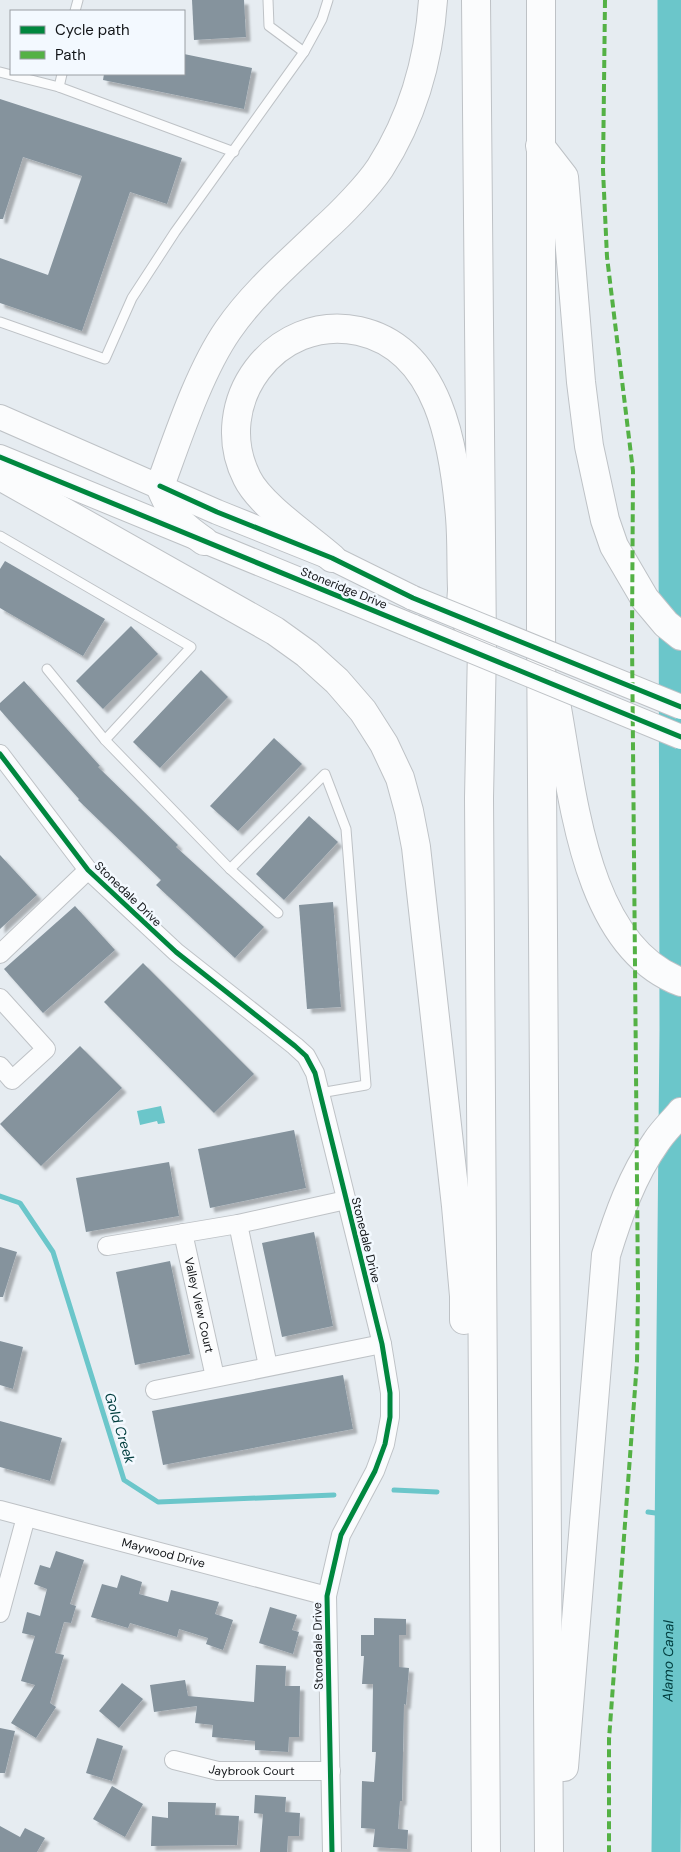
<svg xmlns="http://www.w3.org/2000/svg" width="681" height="1852" viewBox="0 0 681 1852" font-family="'DM Sans',sans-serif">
  <defs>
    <filter id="shadow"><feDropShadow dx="4.5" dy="4.5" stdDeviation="1" flood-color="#0004"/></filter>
  </defs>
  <rect width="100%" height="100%" fill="#e6ecf1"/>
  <path fill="#6bc6ca" d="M161,1106L165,1123L158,1124L157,1121L140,1125L137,1111Z"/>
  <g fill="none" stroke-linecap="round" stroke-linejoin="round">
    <g stroke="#6bc6ca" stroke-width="5">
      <path d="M672,16H681"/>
      <path d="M672,159H681"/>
      <path d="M0,1196L20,1203L53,1252L124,1480L158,1502L334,1495"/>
      <path d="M394,1490L437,1492"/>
      <path d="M648,1512L670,1515"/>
    </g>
    <path stroke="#6bc6ca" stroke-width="29" id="s1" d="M666,1852L674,1030L672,0"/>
  </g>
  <g fill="#85939d" filter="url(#shadow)">
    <path d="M192,0H244L246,37L194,40Z"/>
    <path d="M184,54L252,68L244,109L103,80L104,74H184Z"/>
    <path d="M0,99L182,158L167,204L130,192L82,331L0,303V258L48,275L82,176L23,157L3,219H0Z"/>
    <path d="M5,561L105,619L83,656L0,608V569Z"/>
    <path d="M131,626L158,654L103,709L76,681Z"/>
    <path d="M201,670L228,697L160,768L133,742Z"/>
    <path d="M24,681L100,766L98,767L178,845L176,847L264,927L235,958L156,885L161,880L78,800L79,799L0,710V703Z"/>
    <path d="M274,738L302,764L238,831L210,806Z"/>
    <path d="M309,816L338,842L284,900L256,874Z"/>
    <path d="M0,855L37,895L0,929Z"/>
    <path d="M333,902L341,1007L307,1009L299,905Z"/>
    <path d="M75,906L115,950L43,1013L4,969Z"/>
    <path d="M143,963L254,1074L214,1113L104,1002Z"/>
    <path d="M80,1046L122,1088L41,1166L0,1124Z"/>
    <path d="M294,1130L306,1188L210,1208L198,1149Z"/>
    <path d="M169,1162L179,1216L86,1232L76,1178Z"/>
    <path d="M314,1232L333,1326L282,1337L262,1243Z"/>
    <path d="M0,1247L17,1252L3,1297H0Z"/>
    <path d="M170,1261L190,1354L135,1365L116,1272Z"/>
    <path d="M0,1341L23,1347L13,1389L0,1385Z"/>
    <path d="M343,1375L353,1429L163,1465L152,1411Z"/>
    <path d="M0,1421L62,1438L50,1481L0,1467Z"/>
    <path d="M56,1551L84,1560L70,1604L76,1606L71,1623L64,1622L55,1653L64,1655L50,1703L56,1707L36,1738L11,1723L35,1685L21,1681L35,1636L22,1633L27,1612L40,1616L47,1589L34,1584L40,1565L50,1568Z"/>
    <path d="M121,1575L142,1582L139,1594L168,1602L171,1590L219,1602L215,1614L233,1620L223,1650L206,1644L208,1638L179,1629L177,1637L130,1623L128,1628L91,1617L102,1584L117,1588Z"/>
    <path d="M270,1607L297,1615L292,1630L299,1632L293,1654L259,1643Z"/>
    <path d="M374,1618L406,1619V1635H399V1667L409,1668L406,1705L404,1704L402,1801H400L398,1829L408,1830L407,1849L373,1847L375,1829L361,1828L362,1781L374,1782L376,1752H372L373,1684H362L364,1656H361V1635H374Z"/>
    <path d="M256,1665L286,1666L285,1686H300L299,1737H289L288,1752L255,1750V1741L212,1737L213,1725L195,1723L197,1706L154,1712L150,1685L185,1680L188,1696L254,1702Z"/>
    <path d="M122,1683L143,1699L119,1728L99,1711Z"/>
    <path d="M0,1728L15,1731L5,1773H0Z"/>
    <path d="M97,1738L123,1746L112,1781L86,1773Z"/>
    <path d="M112,1786L143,1804L125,1837L93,1819Z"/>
    <path d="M255,1795L286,1797L285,1812L300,1813L299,1836H288L287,1852H260L263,1814L254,1813Z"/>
    <path d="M168,1802L216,1803L215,1815L239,1816L237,1845L151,1846L152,1816L168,1818Z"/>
    <path d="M0,1826L20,1837L25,1828L45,1838L37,1852H0Z"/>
  </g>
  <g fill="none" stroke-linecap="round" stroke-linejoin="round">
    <defs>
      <g id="lane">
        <path d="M268,0L269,26L304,52"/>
        <path d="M75,11L78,0"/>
        <path d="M0,72L59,87L234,152"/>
        <path d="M59,87L62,74"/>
        <path d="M0,322L105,359L132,298L175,232L304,52L322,19L328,0"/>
        <path d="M0,536L191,647L105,740"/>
        <path d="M47,669L105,740L230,869L278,913"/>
        <path d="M230,869L325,774L346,829L366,1085L320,1093"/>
      </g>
      <g id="street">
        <path d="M0,754L88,870L176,952L295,1046L306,1056L315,1073L382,1344L390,1393V1417L385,1444L375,1471L341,1535L327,1596L332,1852"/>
        <path d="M0,954L88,870"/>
        <path d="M0,998L46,1049L12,1080L0,1066"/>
        <path d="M238,1224L268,1366"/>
        <path id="s2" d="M183,1233L215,1377"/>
        <path d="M107,1246L238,1224L346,1200"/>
        <path d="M155,1390L382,1344"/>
        <path id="s3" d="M0,1510L327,1596"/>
        <path d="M0,1613L26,1517"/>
        <path id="s4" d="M174,1760L218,1771H331"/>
      </g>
      <g id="secondary">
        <path d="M0,417L217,512L332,558L413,598"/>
        <path d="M0,457L414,627"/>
      </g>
      <g id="highway">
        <path d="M476,0L482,648L479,798L486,1852"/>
        <path d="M541,0V627L549,1852"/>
        <path d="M540,146L564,177L581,382L589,446L605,520L614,546L645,599L666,624L681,636"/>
        <path d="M0,476L275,631L307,654L337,681L363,711L384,744L400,778L409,811L416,847L456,1206L464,1296V1320"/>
        <path d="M204,541C177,522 173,517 160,486C178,437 199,372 228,330C254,292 291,261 324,229C341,214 368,186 380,168C412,118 429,59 433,0"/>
        <path d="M332,558C308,537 260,505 247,478C209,403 275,313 359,331C440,349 454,447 460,517C462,541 461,565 462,589C462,596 460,605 462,612C464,620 472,630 476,638"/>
        <path d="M553,687C572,778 579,944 681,982"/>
        <path d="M564,1767L606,1255C618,1216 632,1176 656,1142C663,1131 673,1122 681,1112"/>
      </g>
    </defs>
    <use href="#lane" stroke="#bec2c6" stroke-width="11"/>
    <use href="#street" stroke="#bec2c6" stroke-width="20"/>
    <use href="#secondary" stroke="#bec2c6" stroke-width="26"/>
    <use href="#highway" stroke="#bec2c6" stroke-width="30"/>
    <use href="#lane" stroke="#fbfcfd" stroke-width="9"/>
    <use href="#street" stroke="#fbfcfd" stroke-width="18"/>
    <use href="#secondary" stroke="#fbfcfd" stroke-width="24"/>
    <use href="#highway" stroke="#fbfcfd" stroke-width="28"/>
    <defs>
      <g id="secondary-bridge">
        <path d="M413,598L681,707"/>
        <path d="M414,627L681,737"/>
      </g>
    </defs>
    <use href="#secondary-bridge" stroke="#bec2c6" stroke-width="26" stroke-linecap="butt"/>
    <use href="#secondary-bridge" stroke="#fbfcfd" stroke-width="24"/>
    <path stroke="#54b145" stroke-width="4" stroke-dasharray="8 4" stroke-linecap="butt" d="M605,0L603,170L607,257L633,471L632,638L638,1290L637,1362L609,1739V1852"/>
    <defs>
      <g id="cycleway">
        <path d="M0,457L681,737"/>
        <path d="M160,486L217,512L332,558L413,598L681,707"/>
        <path d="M0,754L88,870L176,952L295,1046L306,1056L315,1073L382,1344L390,1393V1417L385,1444L375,1471L341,1535L327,1596L332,1852"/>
      </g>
    </defs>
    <use href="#cycleway" stroke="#f3f9ff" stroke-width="8"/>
    <use href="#cycleway" stroke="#00873e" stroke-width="5"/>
  </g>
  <g text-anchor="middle" stroke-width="5" stroke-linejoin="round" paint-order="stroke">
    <g font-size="12" fill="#121518" stroke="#f3f9ff">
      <text transform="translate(344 588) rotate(22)" y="4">Stoneridge Drive</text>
      <text transform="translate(128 894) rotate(44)" y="4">Stonedale Drive</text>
      <text transform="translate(366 1240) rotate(76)" y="4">Stonedale Drive</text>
      <text dy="4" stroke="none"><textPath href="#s2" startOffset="74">Valley View Court</textPath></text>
      <text dy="4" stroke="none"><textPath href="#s3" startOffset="169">Maywood Drive</textPath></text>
      <text transform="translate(318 1646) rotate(-91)" y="4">Stonedale Drive</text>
      <text dy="4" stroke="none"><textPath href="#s4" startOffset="79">Jaybrook Court</textPath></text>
    </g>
    <g font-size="14" font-style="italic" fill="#013d3e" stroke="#f3f9ff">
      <text transform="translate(120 1428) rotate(73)" y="5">Gold Creek</text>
      <text dy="5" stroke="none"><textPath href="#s1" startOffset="191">Alamo Canal</textPath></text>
    </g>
  </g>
  <rect x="10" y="10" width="175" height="65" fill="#f3f9ff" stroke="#999ea3"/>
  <rect x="20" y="26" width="25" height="8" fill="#00873e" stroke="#999ea3"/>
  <text x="55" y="35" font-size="15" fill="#121518">Cycle path</text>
  <rect x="20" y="51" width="25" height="8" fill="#54b145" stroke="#999ea3"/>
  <text x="55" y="60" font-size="15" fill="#121518">Path</text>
</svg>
